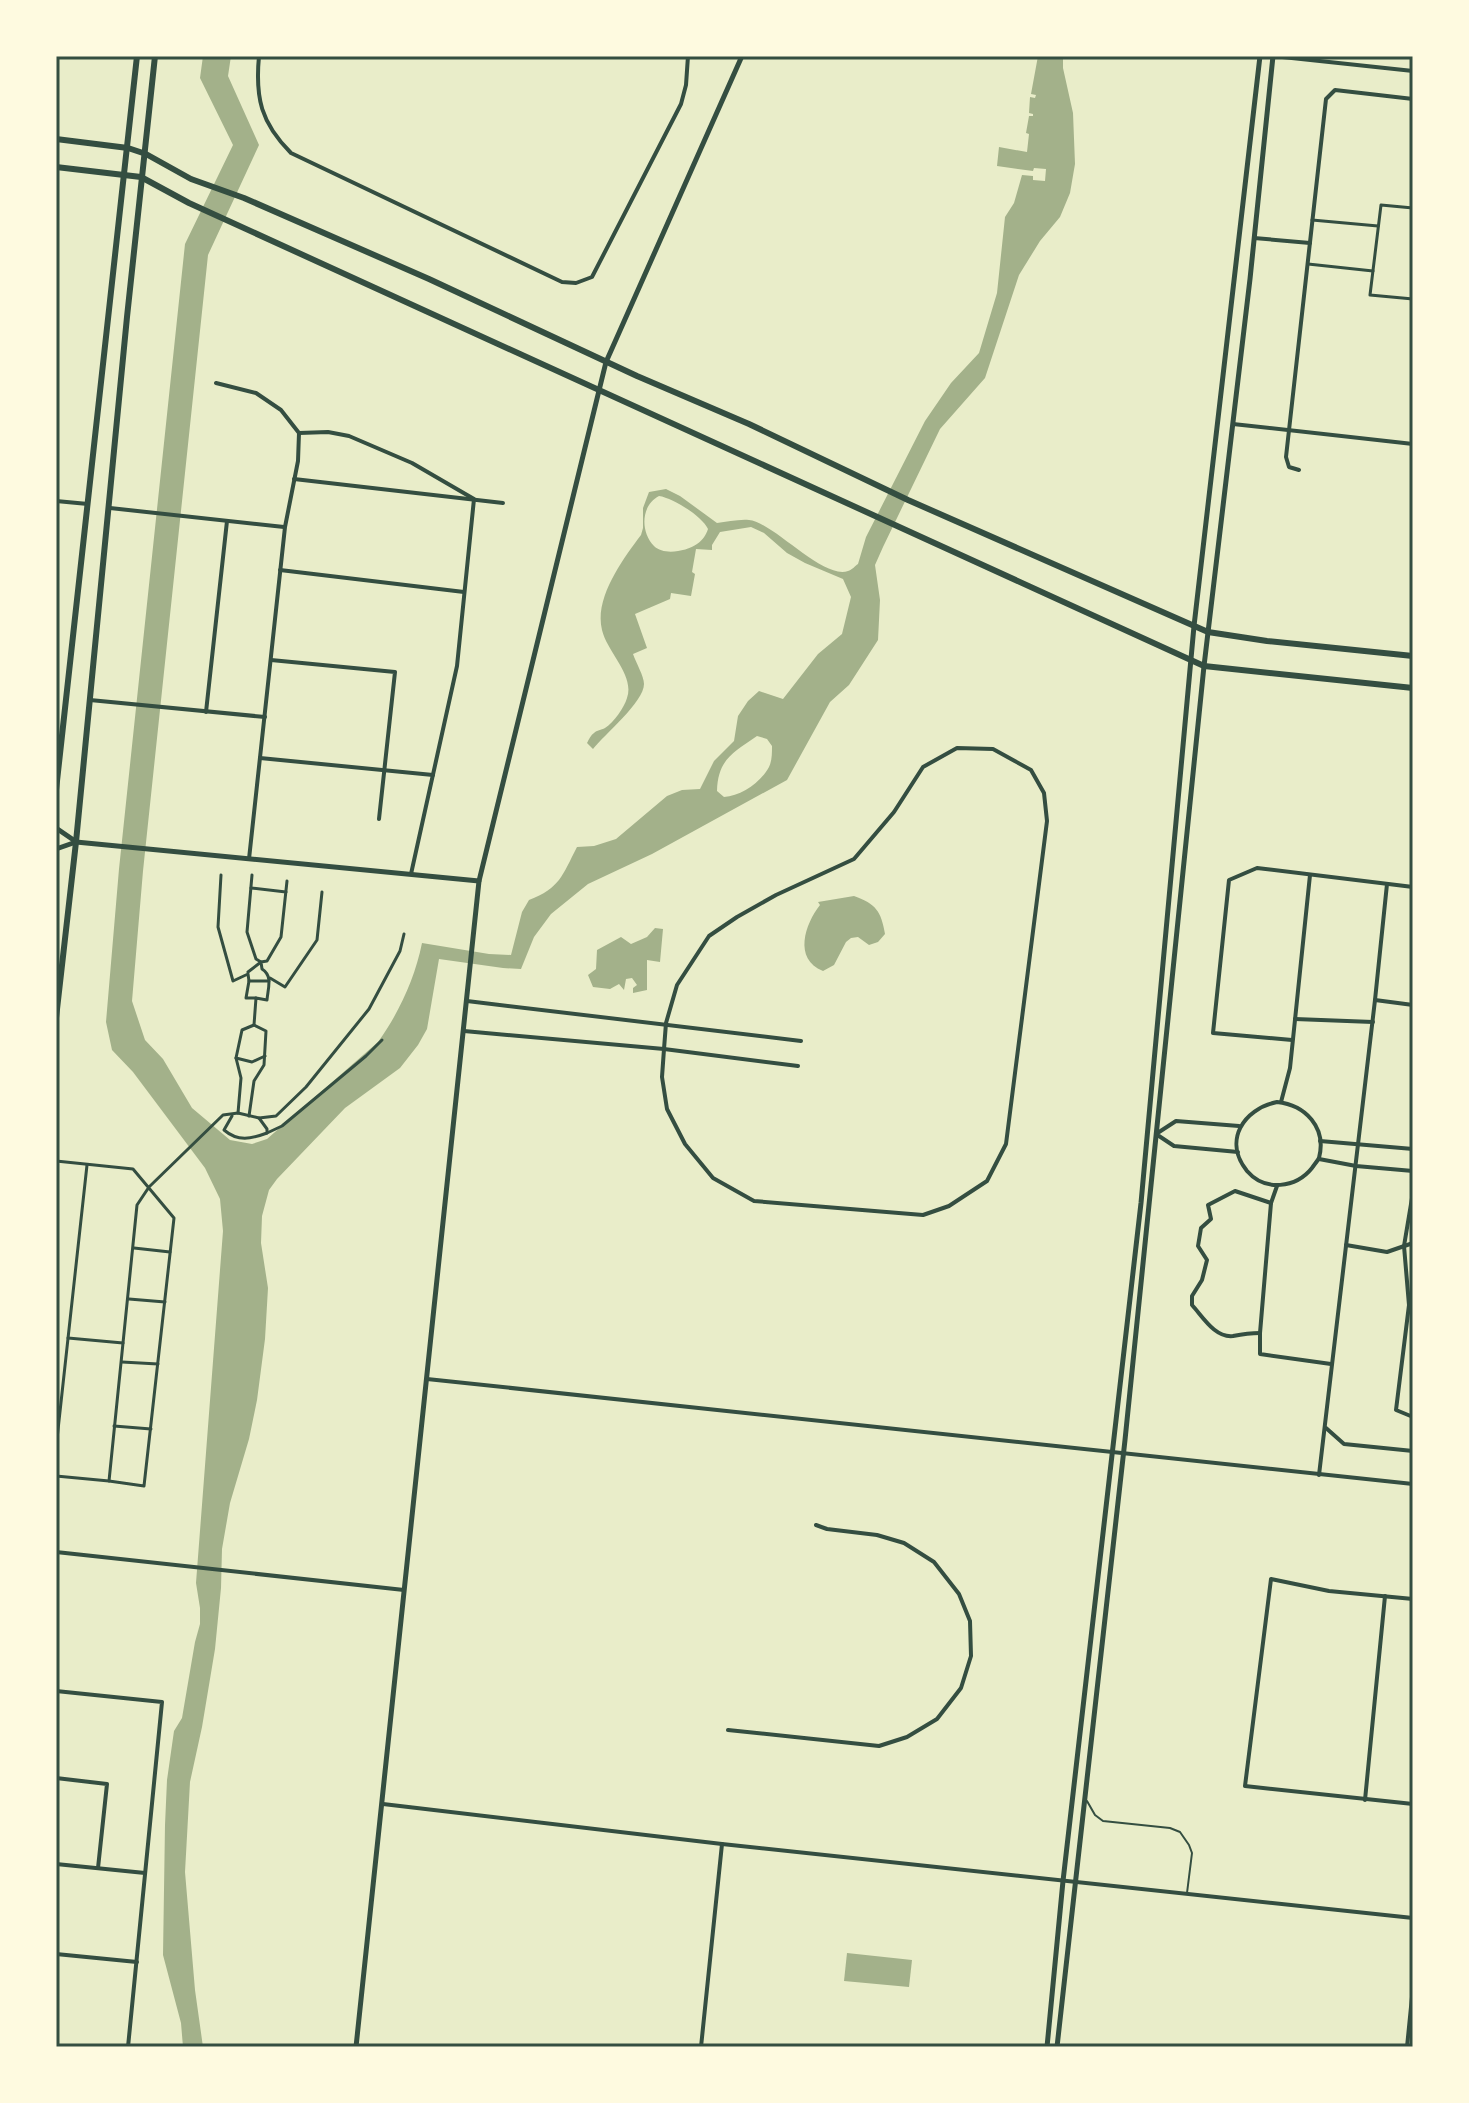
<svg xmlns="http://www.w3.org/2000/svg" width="1469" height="2103" viewBox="0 0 1469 2103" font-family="'Source Sans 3',sans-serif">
  <rect width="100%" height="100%" fill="#e9edc9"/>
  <g fill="#a3b18a" fill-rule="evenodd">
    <path d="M203,56H231L228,76L259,145L208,255L143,871L132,1001L145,1040L163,1059L192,1108L230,1140L252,1144L267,1139L378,1042C399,1013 415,978 422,943L489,954L511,955L522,912L529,900C560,888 562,876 577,847L594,846L616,839L667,796L682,790L700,789L714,761L734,741L738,716L748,701L759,691L783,699L818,654L842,634L851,597L843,579L805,563L787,553L764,533L751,527L720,532L712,545V550L696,549L692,572L695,574L691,596L671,593L670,599L635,614L647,648L633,654C636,663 644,676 644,684C644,702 604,735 593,749L587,743C589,739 591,735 594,733C597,730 601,730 605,728C614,722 624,708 627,698C635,675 607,652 602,630C594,598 623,559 641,535L643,528V508L649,492L666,489L680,496L717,523C727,522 739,519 749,520C773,522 823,580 848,571C852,570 855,566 858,564L866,537L925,421L951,383L979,353L997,293L1005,217L1014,203L1022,175L1033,176V180L1045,181L1046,169L1034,168L1033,171L997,166L999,147L1027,152L1029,134L1026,133L1029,116H1033V114L1029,113L1030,97L1035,98L1036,95L1031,94L1038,56H1063V68L1073,113L1075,164L1070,193L1060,217L1040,241L1019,275L985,378L940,429L883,547L875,565L880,600L878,640L849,685L830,702L787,780L652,854L588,884L551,914L534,937L521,969L503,968L439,959L427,1029L418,1045L400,1068L345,1108L277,1179L269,1190L262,1216L261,1243L268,1288L265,1339L257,1400L249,1439L230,1503L222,1549L221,1588L215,1649L202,1727L190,1782L185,1872L195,1990L203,2047H183L181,2023L163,1955L165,1825L167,1780L174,1731L182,1718L195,1642L200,1624V1608L196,1583L223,1231L220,1199L205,1168L133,1072L112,1050L106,1022L119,869L185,244L233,145L200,78ZM659,496C673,498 702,516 708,529C706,535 703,540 697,544C687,551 664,556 654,546C640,532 641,505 659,496ZM757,736L767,739L772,746C772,753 772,761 769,767C761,782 741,796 724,797L717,791C718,759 733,753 757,736Z"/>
    <path d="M854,896C876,904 881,911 885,934L878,942L869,945L858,937L851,938L846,942L834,965L823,971C793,959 805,924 820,905L818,902Z"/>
    <path d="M655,928L663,929L660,962L647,960V990L633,993V988L637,985L632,978L626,979L624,990L619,984L610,989L593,987L588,975L596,969L597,950L621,937L631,944L647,937Z"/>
    <path d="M847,1953L912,1960L909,1987L844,1981Z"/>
  </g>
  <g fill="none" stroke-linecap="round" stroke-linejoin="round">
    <path stroke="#344e41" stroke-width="2" d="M1087,1801L1095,1815L1103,1821L1170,1828L1180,1832L1189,1845L1192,1853L1187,1893"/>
    <g stroke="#344e41" stroke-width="3">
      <path d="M1413,208L1381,205L1370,295L1413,299"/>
      <path d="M1312,220L1378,226"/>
      <path d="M1308,264L1373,271"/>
      <path d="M221,875L218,927L233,981L248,974L249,981"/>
      <path d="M251,888L286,892"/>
      <path d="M248,972L261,962L256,959L247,932L252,875"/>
      <path d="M270,978L285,987L317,940L322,892"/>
      <path d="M256,998H246L249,981H269"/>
      <path d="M254,1025L242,1030L236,1058L252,1062L265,1056"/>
      <path d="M236,1058L241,1078L238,1113"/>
      <path d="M232,1116L224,1130C238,1142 251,1139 267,1133V1129L259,1118"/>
      <path d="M249,1116L254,1081L264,1065L266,1031L254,1025L256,998L267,1000C268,988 273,976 262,969L261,962L267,961L281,937L287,881"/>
      <path d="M267,1133L282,1126L366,1056L382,1040"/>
      <path d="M56,1161L133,1169L174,1218L144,1486L109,1481L137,1205L149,1187L223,1115L238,1113L259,1118L276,1116L306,1087L369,1009L400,951L404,934"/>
      <path d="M134,1248L170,1252"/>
      <path d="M129,1299L165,1302"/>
      <path d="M68,1338L123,1343"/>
      <path d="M122,1362L158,1364"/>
      <path d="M114,1426L151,1429"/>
      <path d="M56,1448L87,1165"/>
      <path d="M56,1476L109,1481"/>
    </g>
    <g stroke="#344e41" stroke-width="4">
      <path d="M259,56C255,98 261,123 291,153L562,282L576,283L592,277L681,104L686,85L688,56"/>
      <path d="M1273,56L1413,71"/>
      <path d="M1254,238L1310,243"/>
      <path d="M216,383L256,393L281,410L299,433L298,461L285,527L249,859"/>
      <path d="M1233,424L1413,444"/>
      <path d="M299,433L328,432L349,436L412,463L474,499L457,666L411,874"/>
      <path d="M1299,470L1289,467L1286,457L1326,99L1335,90L1413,99"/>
      <path d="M294,479L503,503"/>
      <path d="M56,501L88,504"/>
      <path d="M110,508L284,527"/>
      <path d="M280,570L464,592"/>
      <path d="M271,660L395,672L379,819"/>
      <path d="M90,700L265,717"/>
      <path d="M206,712L227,521"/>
      <path d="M957,748L993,749L1031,770L1044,793L1047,821L1006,1144L987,1181L949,1206L923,1215L754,1201L713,1178L685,1144L667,1109L662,1077L664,1049L666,1023L677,985L709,936L737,917L776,895L854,859L894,812L923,767Z"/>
      <path d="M260,758L433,775"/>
      <path d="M1375,1000L1413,1005"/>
      <path d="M467,1001L801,1041"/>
      <path d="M1295,1019L1373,1022"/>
      <path d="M464,1031L664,1049L798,1066"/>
      <path d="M1292,1040L1213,1033L1229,880L1257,868L1413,887"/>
      <path d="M1277,1102C1305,1105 1327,1127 1319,1158C1318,1160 1314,1165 1312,1168C1296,1188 1265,1192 1247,1171C1223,1141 1243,1109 1277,1102Z"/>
      <path d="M1281,1102L1290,1068L1310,875"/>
      <path d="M1320,1141L1413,1149"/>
      <path d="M1238,1152L1174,1146L1156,1134L1176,1121L1239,1126"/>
      <path d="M1319,1159L1356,1166L1413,1171"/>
      <path d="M1277,1186L1271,1203L1260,1333V1354L1331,1364"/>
      <path d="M1413,1192L1404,1246L1409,1305L1396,1410L1413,1417"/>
      <path d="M1346,1245L1387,1252L1413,1243"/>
      <path d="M1260,1333C1250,1333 1243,1334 1233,1336C1215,1338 1203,1317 1192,1305V1296L1202,1280L1207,1260L1198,1246L1201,1228L1211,1219L1208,1205L1235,1191L1271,1203"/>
      <path d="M427,1379L1413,1484"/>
      <path d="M1326,1428L1344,1444L1413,1451"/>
      <path d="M1319,1475L1375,1000L1387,884"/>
      <path d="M56,1552L404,1590"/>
      <path d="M1413,1599L1329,1591L1271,1579L1245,1786L1413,1804"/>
      <path d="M56,1691L162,1702L128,2047"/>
      <path d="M728,1730L879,1746L907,1737L937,1719L961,1688L971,1656L970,1621L959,1594L934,1562L904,1543L877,1535L827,1529L816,1525"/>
      <path d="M56,1778L107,1784L98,1868"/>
      <path d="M1365,1800L1385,1596"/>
      <path d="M383,1804L722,1844L1413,1918"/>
      <path d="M56,1864L145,1873"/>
      <path d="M56,1954L137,1962"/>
      <path d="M701,2047L722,1844"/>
      <path d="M1407,2047L1413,1987"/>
    </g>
    <g stroke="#344e41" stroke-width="5">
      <path d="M56,828L75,841"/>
      <path d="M56,849L76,842L479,881"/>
      <path d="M356,2047L479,881L606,362L742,56"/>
      <path d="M1047,2047L1063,1881L1141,1203L1194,626L1260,56"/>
      <path d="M1057,2047L1125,1440L1204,666L1250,279L1273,56"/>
    </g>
    <g stroke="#344e41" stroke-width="6">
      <path d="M56,139L128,148L146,154L191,179L244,198L429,279L637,376L749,424L908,500L1208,632L1267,641L1413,656"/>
      <path d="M56,167L141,177L189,203L1204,666L1413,688"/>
      <path d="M56,790L137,56"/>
      <path d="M56,1018L76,842L127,317L155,56"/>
    </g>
  </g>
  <rect width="1469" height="2103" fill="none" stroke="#fefae0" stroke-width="116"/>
  <rect x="58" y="58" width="1353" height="1987" fill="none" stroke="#344e41" stroke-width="3"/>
</svg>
